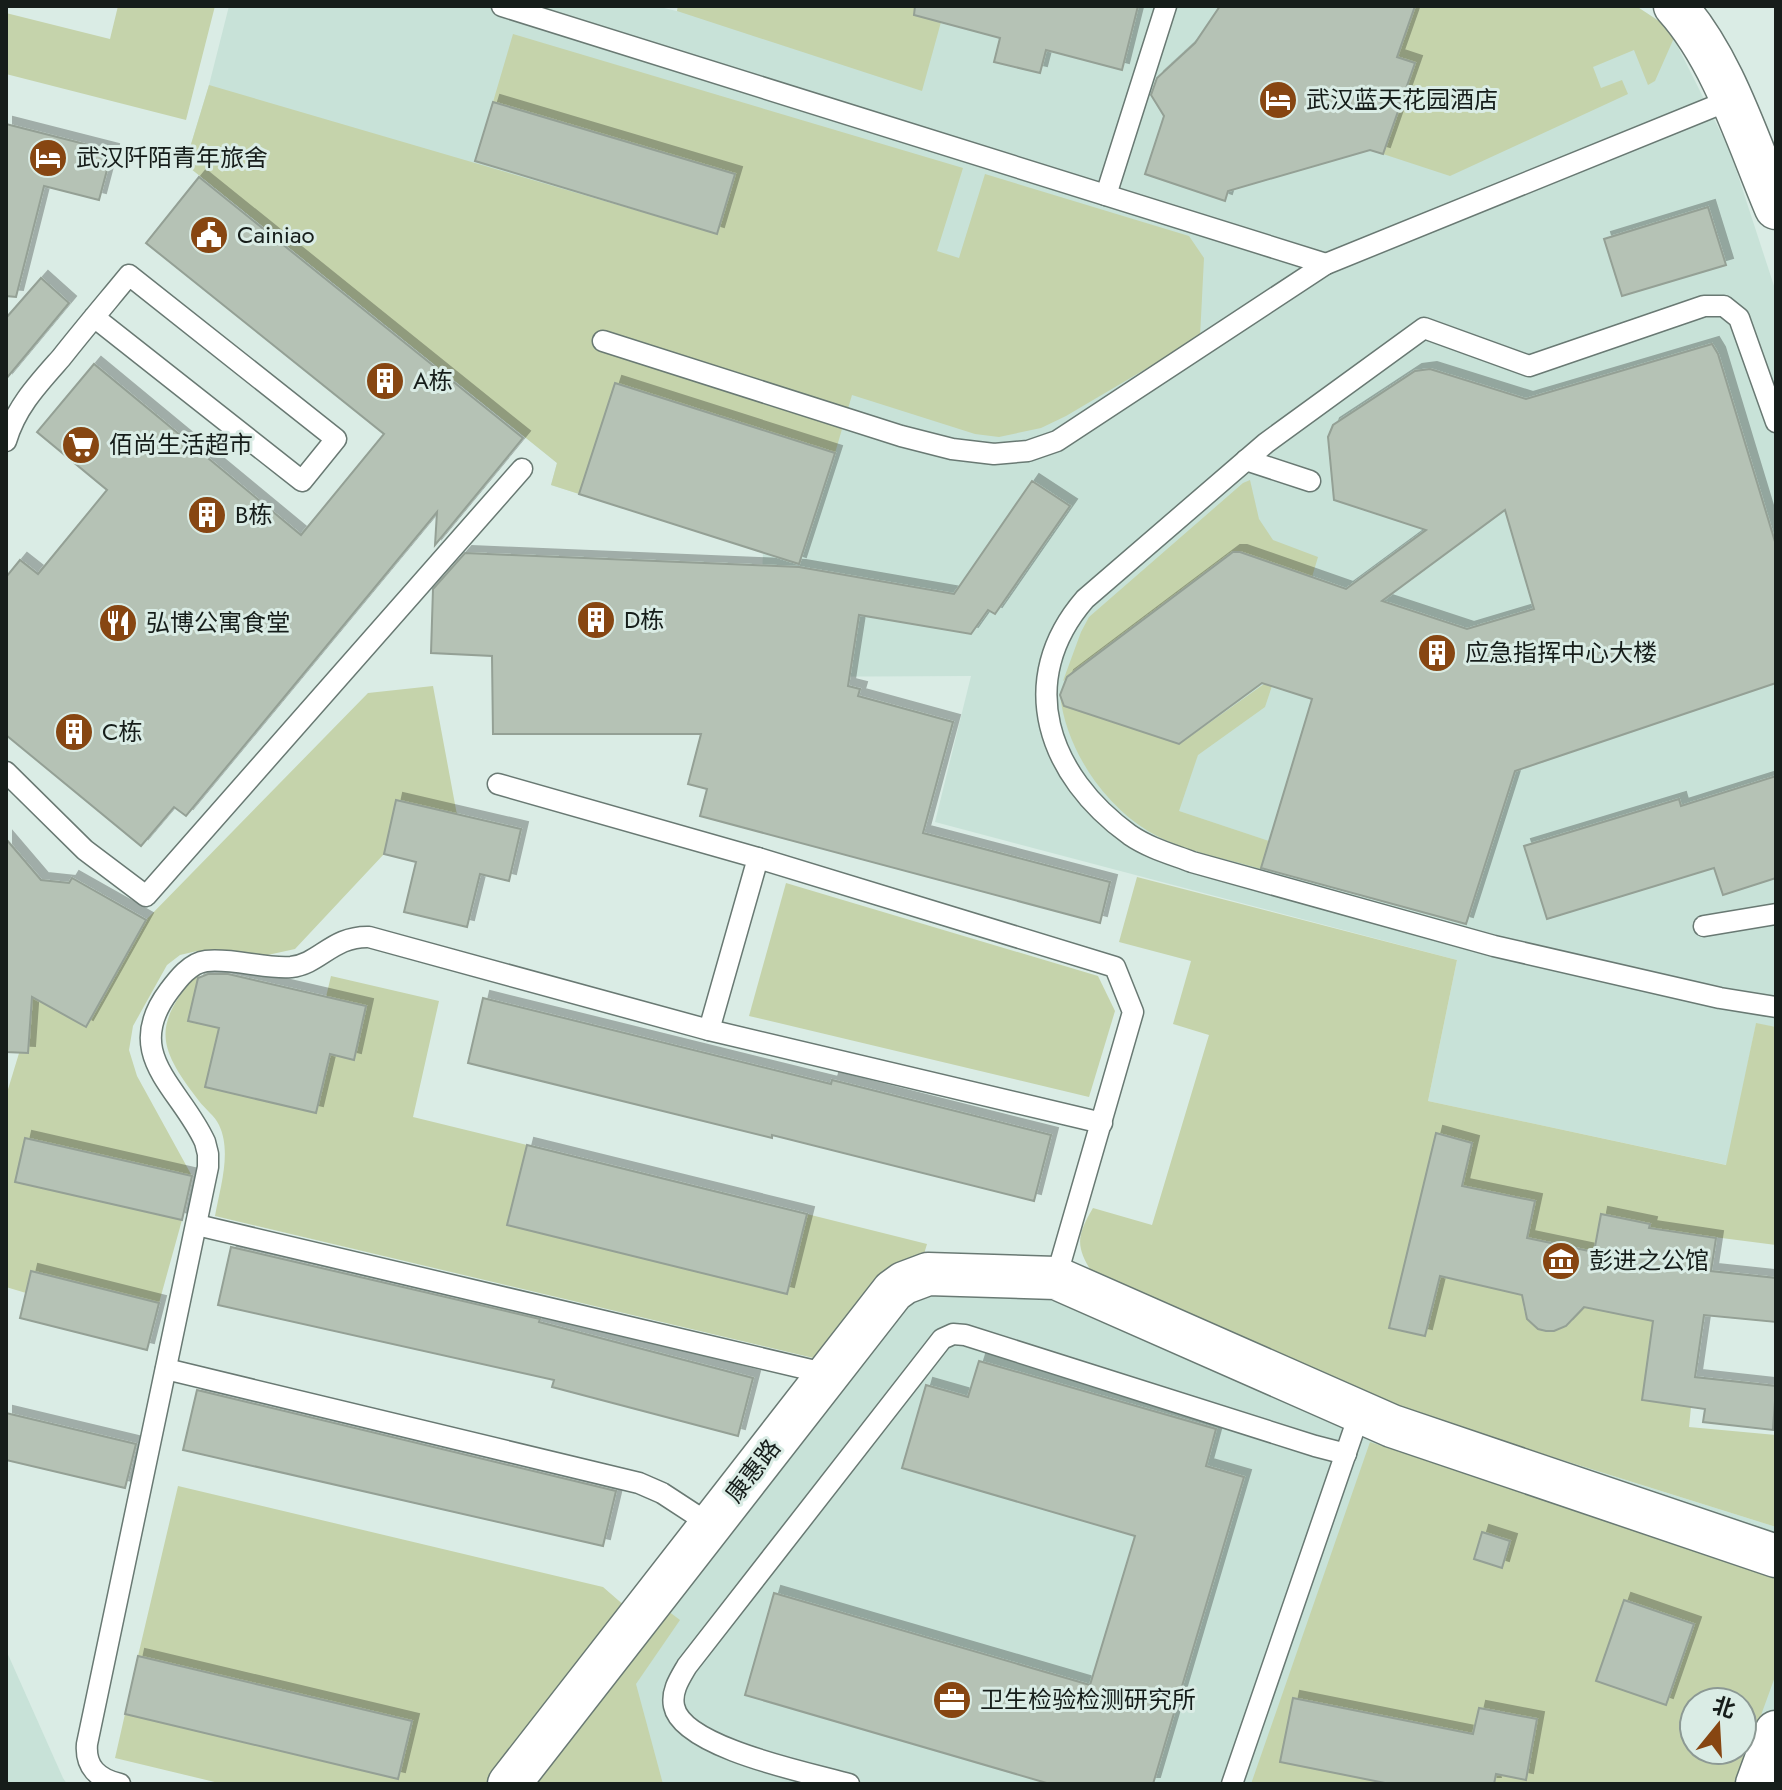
<svg xmlns="http://www.w3.org/2000/svg" width="1782" height="1790" viewBox="0 0 1782 1790" font-family="Jost,'Noto Sans SC',sans-serif">
  <defs>
    <filter id="shadow"><feDropShadow dx="7" dy="-7" stdDeviation="0" flood-color="#0004"/></filter>
  </defs>
  <rect width="100%" height="100%" fill="#daece5"/>
  <g fill="#c8e2d8" fill-rule="evenodd">
    <path d="M229,6H655L677,11L678,6H1636L1668,27L1730,151L1776,292V1027L1756,1024L1727,1165L1428,1101L1457,960L935,822L971,676L758,677L763,552L551,485L557,463L185,164L209,85Z"/>
    <path d="M1016,1259L1406,1411L1776,1527V1784H485L870,1298ZM1694,1702H1742V1750H1694Z"/>
    <path d="M6,1650L63,1778L67,1784H6Z"/>
  </g>
  <g fill="#c5d3ab" fill-rule="evenodd">
    <path d="M118,6H215L186,120L6,74V13L110,39Z"/>
    <path d="M678,6H919L917,16L941,22L922,91L677,11Z"/>
    <path d="M1415,6H1636L1668,27L1674,38L1655,81L1648,85L1634,50L1593,67L1601,88L1622,80L1628,94L1450,176L1383,154L1414,63L1397,57Z"/>
    <path d="M513,34L963,168L937,251L959,258L985,174L1189,236L1204,258L1200,337L1066,416L1041,428L999,437L975,434L852,395L835,453L615,383L579,494L551,485L557,463L185,164L209,85L717,234L735,174L493,102Z"/>
    <path d="M1250,480L1259,519L1273,540L1318,557L1312,577L1240,552L1231,554L1063,681L1081,632L1089,617L1243,483Z"/>
    <path d="M1264,684L1272,686L1265,707L1198,755L1179,811L1269,841L1261,869C1224,858 1181,851 1148,831C1102,803 1066,748 1060,695L1063,705L1067,707L1176,743H1181Z"/>
    <path d="M433,686L457,815L396,800L384,854L295,949L263,956L197,951L180,955L167,965L133,1026L129,1050L137,1076L192,1176L25,1138L15,1182L182,1220L159,1303L32,1271L26,1293L6,1287V1096L30,1017L32,986L86,1027L146,920L368,693Z"/>
    <path d="M1137,877L1457,960L1428,1101L1726,1165L1756,1023L1776,1027V1245L1667,1231L1642,1399L1691,1407L1689,1427L1776,1435V1527L1406,1411L1095,1277C1076,1248 1075,1238 1093,1208L1152,1225L1209,1035L1173,1024L1191,961L1119,942ZM1436,1134L1472,1143L1425,1336L1389,1327ZM1535,1201L1527,1238L1594,1252L1601,1215L1616,1313L1576,1305L1566,1326C1542,1338 1519,1322 1524,1295L1483,1286Z"/>
    <path d="M786,883L1098,976L1115,1011L1089,1097L749,1016Z"/>
    <path d="M201,968L188,1021L219,1028L206,1087L316,1113L330,1054L354,1060L366,1007L326,997L331,976L439,1001L413,1117L527,1145L507,1225L787,1294L807,1214L927,1244L921,1264L822,1360L215,1216C220,1188 232,1152 219,1125C215,1116 205,1109 199,1101C154,1043 154,1024 201,968Z"/>
    <path d="M1370,1442L1776,1577V1674L1736,1784H1494L1496,1774L1526,1780L1537,1719L1479,1708L1473,1734L1293,1698L1280,1762L1390,1784H1251ZM1482,1532L1510,1541L1502,1567L1474,1559ZM1625,1600L1694,1624L1666,1705L1596,1681ZM1694,1702H1742V1750H1694Z"/>
    <path d="M178,1486L603,1587L626,1607L485,1784H223L115,1758L125,1714L398,1779L412,1721L138,1656Z"/>
    <path d="M660,1605L680,1620L636,1684L663,1784H523Z"/>
  </g>
  <g fill="#b5c2b5" stroke="#94a095" stroke-width="2" fill-rule="evenodd" filter="url(#shadow)">
    <path d="M915,6H1138L1122,70L1046,50L1040,73L994,62L1000,38L914,15Z"/>
    <path d="M1220,6H1415L1397,57L1415,63L1383,154L1370,150L1228,191L1225,201L1145,174L1164,116L1151,95L1157,78L1195,43Z"/>
    <path d="M493,102L735,174L717,234L475,161Z"/>
    <path d="M6,124L112,151L99,200L44,186L16,297L6,296Z"/>
    <path d="M199,177L523,438L435,545L437,512L186,816L174,807L141,846L6,735V577L20,560L38,574L107,490L37,432L94,364L301,535L384,434L146,243Z"/>
    <path d="M1708,207L1726,265L1622,296L1604,239Z"/>
    <path d="M41,278L69,303L6,379V318Z"/>
    <path d="M1712,344L1718,354L1776,545V683L1515,771L1466,924L1261,868L1312,699L1262,683L1179,744L1064,706L1060,695L1067,677L1233,552H1240L1346,589L1426,530L1334,500L1328,437L1333,425L1415,371L1430,369L1526,399ZM1505,510L1534,609L1467,629L1382,601Z"/>
    <path d="M615,383L835,453L799,564L579,494Z"/>
    <path d="M1032,481L1070,506L995,614L988,610L971,634L859,615L848,686L860,689L858,696L953,722L923,833L1110,882L1100,923L700,816L707,789L688,784L701,734H493L492,656L431,653L433,589L465,553L799,567L954,594Z"/>
    <path d="M1776,776V878L1723,895L1714,868L1547,919L1524,846L1679,799L1681,806Z"/>
    <path d="M396,800L521,829L509,881L480,874L467,927L404,912L416,862L384,854Z"/>
    <path d="M6,839L41,880L69,883L72,878L146,920L86,1027L32,997L28,1053L6,1052Z"/>
    <path d="M208,974H228L366,1006L354,1060L330,1054L316,1113L205,1087L219,1028L188,1021L198,978Z"/>
    <path d="M483,998L831,1084L832,1080L1051,1135L1034,1201L772,1135V1138L468,1063Z"/>
    <path d="M1436,1133L1472,1143L1462,1186L1535,1201L1527,1238L1594,1252L1601,1214L1650,1224L1649,1228L1716,1238L1711,1271L1776,1278V1322L1704,1315L1695,1377L1776,1386L1773,1430L1703,1422L1705,1409L1642,1400L1653,1321L1584,1307L1566,1326L1554,1331H1546L1538,1329L1527,1319L1522,1295L1440,1276L1425,1336L1389,1328Z"/>
    <path d="M25,1138L192,1176L182,1220L15,1182Z"/>
    <path d="M527,1145L807,1214L787,1294L507,1225Z"/>
    <path d="M231,1247L540,1319L539,1322L753,1378L738,1436L552,1387L554,1380L218,1305Z"/>
    <path d="M31,1271L159,1303L147,1350L20,1318Z"/>
    <path d="M979,1361L1216,1429L1206,1466L1244,1477L1153,1784H1050L745,1695L774,1593L1090,1685L1135,1536L902,1468L926,1385L968,1397Z"/>
    <path d="M197,1390L616,1491L603,1546L183,1450Z"/>
    <path d="M6,1413L136,1444L125,1488L6,1460Z"/>
    <path d="M1482,1532L1510,1541L1502,1568L1474,1559Z"/>
    <path d="M1624,1600L1694,1624L1666,1705L1596,1681Z"/>
    <path d="M138,1656L412,1721L398,1779L125,1714Z"/>
    <path d="M1293,1698L1473,1734L1479,1708L1537,1719L1526,1780L1496,1774L1494,1784H1390L1280,1762Z"/>
  </g>
  <g fill="none" stroke-linecap="round" stroke-linejoin="round">
    <defs>
      <g id="lane">
        <path d="M502,6L1326,264"/>
        <path d="M1106,195L1166,6"/>
        <path d="M603,341L901,436L952,449L994,454L1028,451L1057,441L1326,264L1730,100"/>
        <path d="M1776,422L1739,318L1724,306H1704L1529,366L1424,328L1266,443L1085,599C1014,681 1048,776 1130,835C1149,848 1171,854 1192,862L1494,946L1720,998L1776,1007"/>
        <path d="M6,441C16,407 38,384 61,358C83,330 106,303 129,275L336,439L302,481L94,317"/>
        <path d="M1246,460L1310,481"/>
        <path d="M6,772L85,850L146,896L522,469"/>
        <path d="M498,784L758,858L709,1030"/>
        <path d="M758,858L1115,967L1133,1012L1056,1278"/>
        <path d="M1704,926L1776,914"/>
        <path d="M197,1225L828,1374"/>
        <path d="M166,1369L639,1483L662,1493L711,1525"/>
        <path d="M120,1784C98,1779 85,1767 87,1744L208,1167V1154L205,1142C180,1087 121,1055 169,991C178,979 190,963 206,961C234,958 263,969 291,967C320,964 332,936 369,937L709,1030L1102,1123"/>
        <path d="M849,1784C810,1773 682,1748 674,1706C671,1691 680,1678 687,1666L942,1339L953,1334L965,1335L1315,1446L1346,1454"/>
        <path d="M1232,1784L1360,1412"/>
      </g>
      <g id="street">
        <path d="M1675,6C1723,59 1748,142 1776,208"/>
        <path d="M509,1784L893,1291L904,1283L928,1274L1056,1278L1392,1426L1776,1556"/>
        <path d="M1757,1784L1776,1732"/>
      </g>
    </defs>
    <use href="#lane" stroke="#697973" stroke-width="23"/>
    <use href="#street" stroke="#697973" stroke-width="45"/>
    <use href="#lane" stroke="#fff" stroke-width="20"/>
    <use href="#street" stroke="#fff" stroke-width="42"/>
  </g>
  <defs>
    <symbol id="hotel-disc" viewBox="-11 -11 22 22"><circle r="9.5" fill="#874612" stroke="#daece5"/><path d="M-6-4.5h1.5V1H6V5H4.5V3h-9V5H-6ZM-4 0a1.8 1.8 0 1 1 3.6 0ZM.5 0V-2.5h3Q6-2.5 6 0Z" fill="#fff"/></symbol>
    <symbol id="civic-disc" viewBox="-11 -11 22 22"><circle r="9.5" fill="#874612" stroke="#daece5"/><path d="M-.6-6.5H3V-4.5H.6V-3L4-1V1h2V6H-6V1h2V-1L-.6-3ZM-1.2 2.5V6h2.4V2.5Z" fill="#fff"/></symbol>
    <symbol id="building-disc" viewBox="-11 -11 22 22"><circle r="9.5" fill="#874612" stroke="#daece5"/><path d="M-4-6H4V6H1V3H-1V6H-4ZM-2.5-4.3h1.7v1.8h-1.7ZM.8-4.3h1.7v1.8H.8ZM-2.5-1h1.7V.8h-1.7ZM.8-1h1.7V.8H.8Z" fill="#fff"/></symbol>
    <symbol id="supermarket-disc" viewBox="-11 -11 22 22"><circle r="9.5" fill="#874612" stroke="#daece5"/><path d="M-6-5.5h2.5l.6 2H6L4.5 2H-2.5L-4.4-4H-6ZM-1.5 3.2a1.3 1.3 0 1 0 .1 0ZM3 3.2a1.3 1.3 0 1 0 .1 0Z" fill="#fff"/></symbol>
    <symbol id="restaurant-disc" viewBox="-11 -11 22 22"><circle r="9.5" fill="#874612" stroke="#daece5"/><path d="M-5-6h1v4h1v-4h1v4h1v-4h1v5L-1.5 .5V6h-2V.5L-5-1ZM5-6V6H3V1.5H1.5Q1.5-4 5-6Z" fill="#fff"/></symbol>
    <symbol id="museum-disc" viewBox="-11 -11 22 22"><circle r="9.5" fill="#874612" stroke="#daece5"/><path d="M0-6L6-3V-2H-6V-3ZM-5-1h2V3h-2ZM-1-1h2V3h-2ZM3-1h2V3H3ZM-6 4H6V6H-6Z" fill="#fff"/></symbol>
    <symbol id="office-disc" viewBox="-11 -11 22 22"><circle r="9.5" fill="#874612" stroke="#daece5"/><path d="M-6-3h4V-5.5h4V-3h4V5H-6ZM-1-4.5V-3h2v-1.5ZM-6 0V1H6V0Z" fill="#fff"/></symbol>
  </defs>
  <g fill-rule="evenodd">
    <use href="#hotel-disc" x="1256" y="78" width="44" height="44"/>
    <use href="#hotel-disc" x="26" y="136" width="44" height="44"/>
    <use href="#civic-disc" x="187" y="213" width="44" height="44"/>
    <use href="#building-disc" x="363" y="359" width="44" height="44"/>
    <use href="#supermarket-disc" x="59" y="423" width="44" height="44"/>
    <use href="#building-disc" x="185" y="493" width="44" height="44"/>
    <use href="#building-disc" x="574" y="598" width="44" height="44"/>
    <use href="#restaurant-disc" x="96" y="601" width="44" height="44"/>
    <use href="#building-disc" x="1415" y="631" width="44" height="44"/>
    <use href="#building-disc" x="52" y="710" width="44" height="44"/>
    <use href="#museum-disc" x="1539" y="1239" width="44" height="44"/>
    <use href="#office-disc" x="930" y="1678" width="44" height="44"/>
  </g>
  <g text-anchor="middle" stroke-width="6" stroke-linejoin="round" paint-order="stroke">
    <g font-size="24" fill="#161d1a" stroke="#daece5" text-anchor="start">
      <text x="1306" y="108">武汉蓝天花园酒店</text>
      <text x="76" y="166">武汉阡陌青年旅舍</text>
      <text x="237" y="243">Cainiao</text>
      <text x="413" y="389">A栋</text>
      <text x="109" y="453">佰尚生活超市</text>
      <text x="235" y="523">B栋</text>
      <text x="624" y="628">D栋</text>
      <text x="146" y="631">弘博公寓食堂</text>
      <text x="1465" y="661">应急指挥中心大楼</text>
      <text x="102" y="740">C栋</text>
      <text x="1589" y="1269">彭进之公馆</text>
      <text x="980" y="1708">卫生检验检测研究所</text>
    </g>
    <g font-size="24" fill="#161d1a" stroke="#daece5">
      <text transform="translate(753 1471) rotate(-52)" y="8">康惠路</text>
    </g>
  </g>
  <rect width="1782" height="1790" fill="none" stroke="#161d1a" stroke-width="16"/>
  <g transform="translate(1718 1726) rotate(18)"><circle r="38" fill="#daece5" stroke="#8c9994" stroke-width="2"/>
  <path d="M0-6L14 30L0 20L-14 30Z" fill="#874612"/>
  <text y="-12" font-size="22" font-weight="bold" text-anchor="middle" fill="#161d1a">北</text>
  </g>
</svg>
